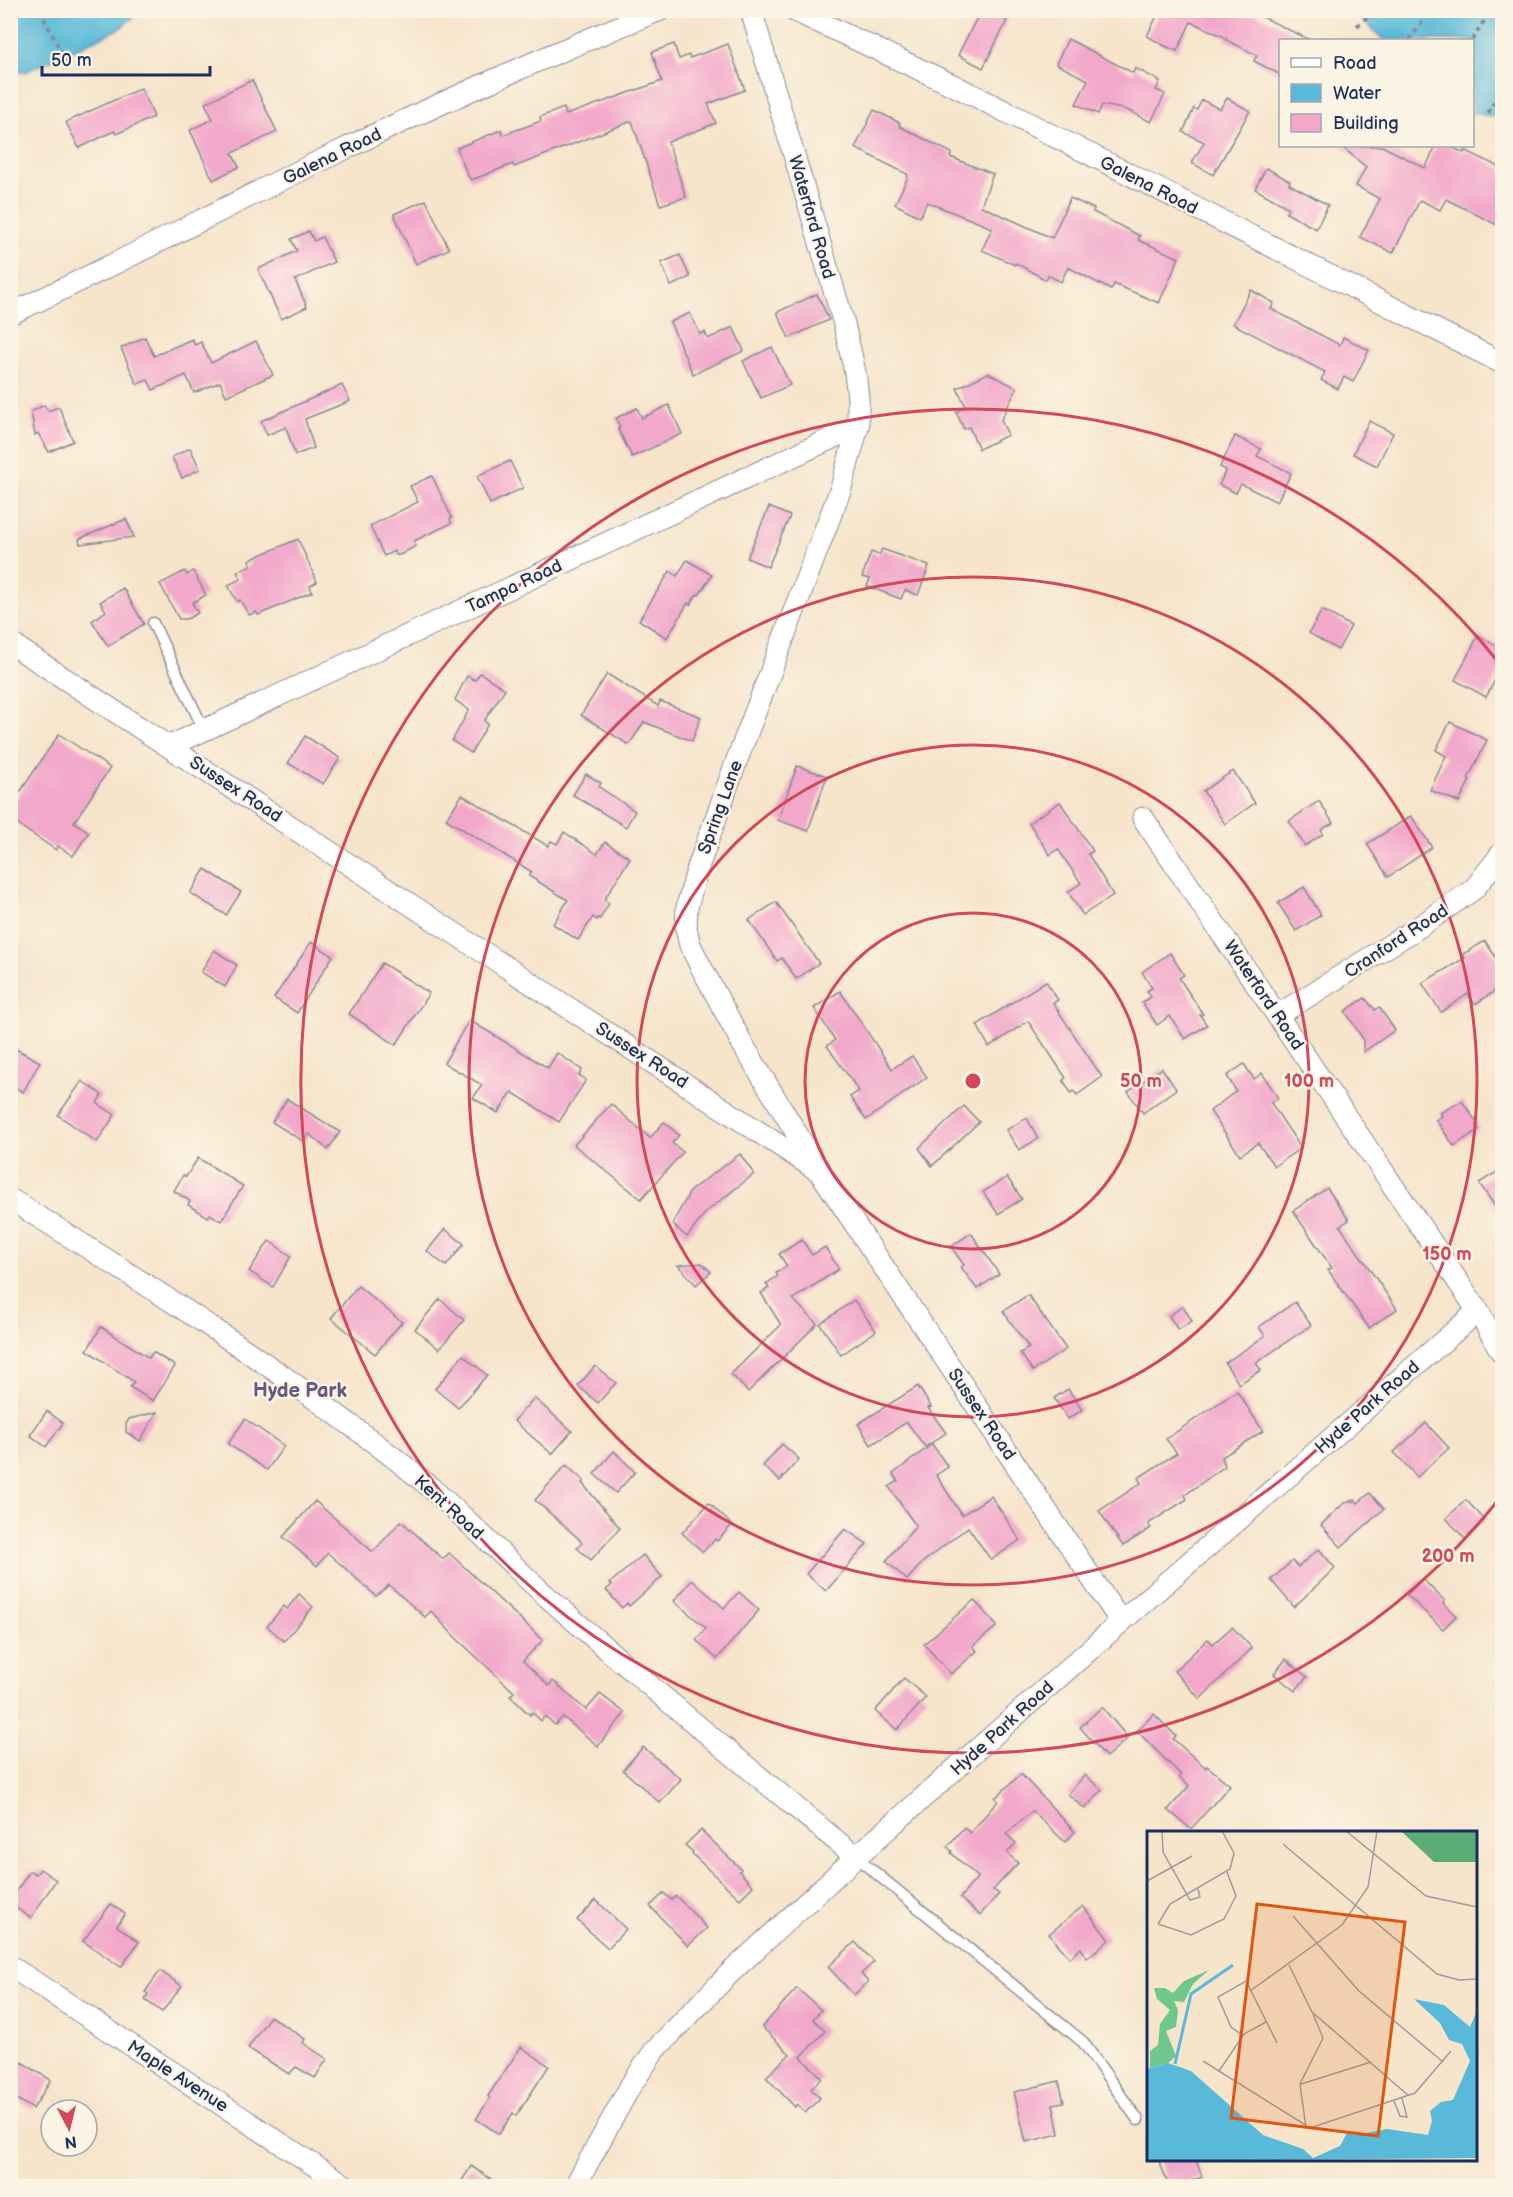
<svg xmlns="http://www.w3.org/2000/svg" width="1513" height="2197" viewBox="0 0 1513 2197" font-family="'Balsamiq Sans',sans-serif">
  <rect width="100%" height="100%" fill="#fcf5e5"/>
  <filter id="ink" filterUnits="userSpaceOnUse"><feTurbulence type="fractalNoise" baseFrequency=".0167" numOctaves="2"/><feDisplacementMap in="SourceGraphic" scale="12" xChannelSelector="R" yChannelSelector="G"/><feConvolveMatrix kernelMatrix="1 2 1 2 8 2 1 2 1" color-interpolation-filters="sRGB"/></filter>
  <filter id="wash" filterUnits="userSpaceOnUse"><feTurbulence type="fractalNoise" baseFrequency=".008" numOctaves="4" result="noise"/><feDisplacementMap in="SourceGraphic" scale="24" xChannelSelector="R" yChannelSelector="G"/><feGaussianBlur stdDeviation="1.35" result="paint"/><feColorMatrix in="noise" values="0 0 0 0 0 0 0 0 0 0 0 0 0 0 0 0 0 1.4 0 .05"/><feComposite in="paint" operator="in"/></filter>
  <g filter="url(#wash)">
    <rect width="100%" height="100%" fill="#f6e4cb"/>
    <g fill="#59b9d8" stroke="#3a749b" stroke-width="1.5">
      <path d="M10,11L11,10L141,11L119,29L25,72L11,73Z"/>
      <path d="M1353,11H1502V118L1473,113L1472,40H1384Z"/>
    </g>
    <g id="blocks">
      <g fill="#f2a8cb">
        <path d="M981,10H988L1007,21L983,68L958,55Z"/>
        <path d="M1160,10H1248L1310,40H1281V75L1254,61L1257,55L1226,40L1227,38L1191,22L1177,51L1165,46L1147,36Z"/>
        <path d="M1068,39L1133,73L1135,68L1160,81L1156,90L1165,94L1151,122L1127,110L1102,105L1098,114L1076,104L1088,80L1056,64Z"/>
        <path d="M674,44L679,59L689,55L690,58L728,44L745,90L708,104L716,123L668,142L686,197L660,205L632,121L514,167L513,164L471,180L467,174L457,148L501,130L503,135L541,121L540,117L564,108L566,115L662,81L652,52Z"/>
        <path d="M252,80L277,132L232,153L239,167L213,180L190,130L213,119L205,103Z"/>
        <path d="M141,88L154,117L116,134L114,131L79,148L66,122Z"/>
        <path d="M1227,98L1250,111L1213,175L1192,163L1204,142L1183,132L1194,108L1197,110L1202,100L1220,109Z"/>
        <path d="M874,110L900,123L899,126L952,153L950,157L993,174L981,206L1052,238L1070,198L1094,209L1093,212L1140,236L1138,240L1179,258L1159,303L1114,284L1111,290L1068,267L1061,282L1048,275L1046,280L1016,263L1015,265L982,250L992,228L927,202L920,217L895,204L908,177L907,174L855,148Z"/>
        <path d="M1341,146H1382L1425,168L1436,146H1449L1464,153L1465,150L1503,169V228L1446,199L1440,210L1420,200L1393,253L1360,237L1380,199L1356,186L1366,167Z"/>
        <path d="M1266,168L1290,181L1289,184L1328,205L1316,229L1286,213L1289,208L1255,189Z"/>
        <path d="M426,200L449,249L416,264L394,214Z"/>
        <path d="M309,231L314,241L322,237L334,262L295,280L307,307L281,319L258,269L297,251L291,239Z"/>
        <path d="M680,255L690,277L671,286L661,263Z"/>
        <path d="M1251,290L1274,303L1271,309L1340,345L1343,337L1369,350L1353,382L1344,377L1338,389L1321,380L1325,372L1233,324Z"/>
        <path d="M817,294L829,320L789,338L777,312Z"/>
        <path d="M690,313L700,334L705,332L708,339L733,327L744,351L693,374L670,322Z"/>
        <path d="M145,337L154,356L192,339L195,345L201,342L211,363L256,341L273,375L226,396L220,382L194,393L186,375L153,390L148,380L137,384L121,348Z"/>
        <path d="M772,347L790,385L761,398L743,361Z"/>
        <path d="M988,373L1017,388L1001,420L1008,435L979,449L969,427L964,429L956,412L966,407L957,388Z"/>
        <path d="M342,385L350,401L305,419L314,448L295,455L286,427L267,435L261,421Z"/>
        <path d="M44,405L48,411L59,407L73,441L49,452L38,433L35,435L31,412Z"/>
        <path d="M669,405L682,434L632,457L618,429L620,428L616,418L637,408L642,418Z"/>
        <path d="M1369,421L1393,433L1377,466L1353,454Z"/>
        <path d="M1235,436L1261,449L1257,456L1291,473L1277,502L1241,484L1236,493L1219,485L1226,470L1220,467Z"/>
        <path d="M190,448L200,469L182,478L172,457Z"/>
        <path d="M510,461L523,488L490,504L477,476Z"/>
        <path d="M432,476L452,518L450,519L452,523L414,541L416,546L400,555H396L394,551L384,556L370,526L418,502L410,486Z"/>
        <path d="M769,507L790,516L768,567L747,558Z"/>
        <path d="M126,519L134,537L80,544L79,539Z"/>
        <path d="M298,539L317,582L310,586L312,592L258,615L256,612L249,615L240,600L237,602L228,585L241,579L237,572L251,565L249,560Z"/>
        <path d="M882,549L929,566L918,595L905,590L901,599L867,586L870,579L862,577L871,552L879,555Z"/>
        <path d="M687,560L712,575L699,595L697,594L690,605L688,603L667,638L639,620L670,571L677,576Z"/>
        <path d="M185,571L187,575L193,571L206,595L192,603L198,613L187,619H179L160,584Z"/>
        <path d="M123,588L144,624L108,646L92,621L106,611L100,602Z"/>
        <path d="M1322,610L1351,626L1338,650L1309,633Z"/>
        <path d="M1478,636L1503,649V665L1486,697L1455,680Z"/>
        <path d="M480,673L505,689L484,721L488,724L471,753L452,741L469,710L455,700L467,676L475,680Z"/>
        <path d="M607,674L658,706L660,701L701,717L692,741L644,722L629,745L581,715Z"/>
        <path d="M1450,722L1487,740L1468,779L1470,780L1459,802L1430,790L1446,756L1436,750Z"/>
        <path d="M59,734L110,768L74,822L89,832L73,856L58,846L56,850L10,819V807Z"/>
        <path d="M305,736L340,758L323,784L288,763Z"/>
        <path d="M797,766L827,776L808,831L778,820Z"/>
        <path d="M1233,771L1255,803L1225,824L1203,791Z"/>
        <path d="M586,774L601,783L599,787L635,811L626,827L573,795Z"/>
        <path d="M462,795L548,846L551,841L557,844L564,832L597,854L605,842L630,858L604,900L609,903L600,919L598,918L597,920L593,917L578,940L553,924L568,900L529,876L532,872L446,819Z"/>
        <path d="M1319,801L1333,823L1321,830L1323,834L1305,846L1289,821Z"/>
        <path d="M1060,802L1093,851L1088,854L1113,895L1083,915L1068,892L1081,883L1058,849L1050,855L1029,823Z"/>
        <path d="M1411,816L1432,847L1388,877L1367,844Z"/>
        <path d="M205,869L241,892L226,915L190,893Z"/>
        <path d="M1304,887L1321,915L1296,931L1278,903Z"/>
        <path d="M776,902L819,963L796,979L782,958L777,961L749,920Z"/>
        <path d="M1485,941L1503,968V986L1475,1004L1468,994L1441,1012L1422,983L1465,958L1463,954Z"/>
        <path d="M311,942L333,956L297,1013L274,998Z"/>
        <path d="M214,950L237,965L225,987L201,972Z"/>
        <path d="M1170,953L1184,975L1179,978L1203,1014L1200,1015L1207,1025L1185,1039L1170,1016L1157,1025L1142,1002L1151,997L1147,991L1152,988L1142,972Z"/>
        <path d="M382,963L429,993L396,1045L349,1014Z"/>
        <path d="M1046,981L1058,1000L1053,1003L1102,1077L1077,1095L1074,1091L1071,1093L1063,1080L1066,1078L1028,1021L989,1047L977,1025Z"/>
        <path d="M840,991L892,1069L912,1056L927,1077L866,1120L850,1097L859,1091L827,1046L835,1040L814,1008Z"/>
        <path d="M1365,998L1375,1010L1379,1007L1395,1030L1363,1052V1039L1345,1011Z"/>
        <path d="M469,1020L548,1068L557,1053L582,1070L579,1075L586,1080L559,1122L512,1092L498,1113L473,1098L482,1085L444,1063Z"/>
        <path d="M16,1049L40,1062L23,1092L10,1085V1060Z"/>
        <path d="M1244,1064L1254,1079L1262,1073L1278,1098L1271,1103L1301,1148L1274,1166L1258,1143L1240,1155L1210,1111L1236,1091L1227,1076Z"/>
        <path d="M1162,1068L1176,1089L1143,1113L1128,1092Z"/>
        <path d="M82,1081L102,1095L97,1103L115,1115L97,1142L58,1115Z"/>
        <path d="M287,1099L340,1132L328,1150L309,1134L304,1142L272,1122Z"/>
        <path d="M1462,1101L1478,1124L1476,1125L1479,1129L1454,1146L1436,1120L1442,1116L1440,1113Z"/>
        <path d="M611,1104L650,1138L664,1122L679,1135L672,1143L683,1152L641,1199L574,1145Z"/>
        <path d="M964,1106L979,1122L932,1166L919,1148Z"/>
        <path d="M1027,1118L1038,1139L1019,1150L1006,1130Z"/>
        <path d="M740,1154L754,1174L707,1211L687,1237L672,1224L691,1190Z"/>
        <path d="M198,1158L243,1186L221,1221L210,1214L208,1217L188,1205L190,1201L174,1191L183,1175L186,1177Z"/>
        <path d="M1503,1168V1218L1479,1183Z"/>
        <path d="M1007,1177L1022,1199L998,1214L983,1192Z"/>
        <path d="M1327,1188L1349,1220L1340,1226L1397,1309L1369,1328L1328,1270L1332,1268L1293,1211Z"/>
        <path d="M445,1229L464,1244L446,1266L427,1251Z"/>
        <path d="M971,1233L999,1274L977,1289L961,1267L964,1265L951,1247Z"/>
        <path d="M802,1240L812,1255L825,1247L839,1269L793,1299L817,1324L748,1392L731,1374L781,1325L761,1293L769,1288L766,1284L778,1276L776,1273L787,1266L779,1254Z"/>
        <path d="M269,1241L291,1256L273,1287L249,1271Z"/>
        <path d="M702,1263L711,1272L696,1285L678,1265Z"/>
        <path d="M358,1286L402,1322L375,1354L331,1318Z"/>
        <path d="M1028,1295L1066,1349L1033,1371L1020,1353L1029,1348L1003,1311Z"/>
        <path d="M440,1299L464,1320L439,1349L415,1329Z"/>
        <path d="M854,1300L876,1331L841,1355L820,1324Z"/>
        <path d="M1295,1302L1311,1325L1256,1363L1261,1370L1239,1384L1225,1363L1265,1336L1259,1327Z"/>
        <path d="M1183,1306L1192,1321L1178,1330L1169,1316Z"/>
        <path d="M101,1327L149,1358L153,1352L175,1366L153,1401L130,1387L134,1382L87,1350Z"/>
        <path d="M463,1355L487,1375L458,1408L435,1389Z"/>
        <path d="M595,1366L616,1383L598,1403L578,1386Z"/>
        <path d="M918,1386L931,1407L928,1408L946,1433L925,1447L907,1422L871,1445L858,1424Z"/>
        <path d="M1068,1389L1082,1410L1068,1419L1054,1398Z"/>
        <path d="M1237,1391L1263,1431L1222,1457L1225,1466L1185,1495L1187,1499L1148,1524L1151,1528L1123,1546L1099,1511L1141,1483L1138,1478L1177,1453L1166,1439Z"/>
        <path d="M534,1398L572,1431L552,1454L514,1421Z"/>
        <path d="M47,1411L63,1423L46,1447L30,1435Z"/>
        <path d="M157,1412L140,1441L126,1432V1424L129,1419Z"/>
        <path d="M245,1419L284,1446L267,1470L228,1444Z"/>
        <path d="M1426,1423L1449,1448L1417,1477L1394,1452Z"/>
        <path d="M782,1444L799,1459L780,1481L763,1466Z"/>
        <path d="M932,1444L948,1467L936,1475L962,1515L991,1496L1020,1540L991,1560L968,1527L923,1562L907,1580L886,1561L916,1526L889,1487L898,1481L893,1474Z"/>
        <path d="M614,1451L635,1472L616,1493L594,1474Z"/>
        <path d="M566,1465L584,1481L582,1483L620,1528L591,1560L577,1548L582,1543L578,1538L535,1500Z"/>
        <path d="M1370,1493L1384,1509L1341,1547L1321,1525L1343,1504L1351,1500L1353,1502L1355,1500L1358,1503Z"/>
        <path d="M1466,1500L1485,1520L1465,1539L1446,1518Z"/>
        <path d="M315,1501L373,1552L401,1521L443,1559L449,1553L543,1640L523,1661L549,1686L553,1681L586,1710L600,1694L625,1713L598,1746L563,1717L555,1725L545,1716L541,1721L532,1712L530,1715L510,1696L514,1692L454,1636L431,1611L425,1617L389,1585L376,1596L328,1553L317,1566L283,1537Z"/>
        <path d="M709,1503L732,1525L717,1541L715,1539L703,1552L682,1533Z"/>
        <path d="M845,1529L867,1544L826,1591L806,1574Z"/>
        <path d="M1319,1549L1335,1568L1294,1607L1271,1580L1292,1561L1298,1567Z"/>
        <path d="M643,1555L662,1577L629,1606L627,1603L622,1608L606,1590L612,1585L610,1583Z"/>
        <path d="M1422,1579L1445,1601L1443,1603L1456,1616L1443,1629L1407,1595Z"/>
        <path d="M692,1580L724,1608L739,1592L759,1610L717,1659L696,1640L706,1628L674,1601Z"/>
        <path d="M299,1594L313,1607L284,1641L267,1626L284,1606L287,1609Z"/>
        <path d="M974,1600L997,1626L973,1646L977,1651L951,1674L924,1644Z"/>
        <path d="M1232,1627L1252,1648L1200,1699L1174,1671L1208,1639L1213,1644Z"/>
        <path d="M1286,1659L1307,1677L1295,1691L1274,1674Z"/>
        <path d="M904,1678L926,1697L897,1730L875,1711Z"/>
        <path d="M1102,1707L1128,1738L1106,1757L1080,1727Z"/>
        <path d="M1154,1714L1176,1736L1173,1739L1206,1768L1207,1766L1230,1785L1191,1829L1168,1810L1189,1786L1179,1777L1181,1775L1137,1731Z"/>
        <path d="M643,1747L681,1779L660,1803L623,1770Z"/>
        <path d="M1021,1774L1075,1832L1065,1842L1032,1811L1006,1834L1016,1843L1007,1853L1018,1863L993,1890L999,1894L980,1915L960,1898L978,1877L951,1853L952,1851L947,1847L964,1827L970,1833L998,1801L995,1798Z"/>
        <path d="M1085,1775L1102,1790L1085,1809L1068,1794Z"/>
        <path d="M701,1830L741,1869L739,1871L753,1886L740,1899L692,1854L693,1852L685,1845Z"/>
        <path d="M40,1869L56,1880L31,1918L10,1904V1900L30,1871L36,1874Z"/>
        <path d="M664,1893L671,1900L676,1896L707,1928L688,1946L650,1906Z"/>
        <path d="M596,1900L626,1929L608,1948L577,1920Z"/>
        <path d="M111,1904L125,1914L117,1926L139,1942L121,1967L83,1941Z"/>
        <path d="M1083,1906L1109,1940L1087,1958L1081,1948L1070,1958L1049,1934Z"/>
        <path d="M855,1942L874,1962L861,1974L868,1982L854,1995L828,1967Z"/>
        <path d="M160,1971L182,1986L162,2012L145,2000L148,1994L145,1992Z"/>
        <path d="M797,1988L821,2010L813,2019L825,2031L801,2057L822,2078L811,2089L820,2098L805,2113L797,2104L795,2107L766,2077L790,2054L762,2027Z"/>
        <path d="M270,2016L305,2039L303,2043L327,2059L315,2078L296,2067L289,2074L248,2048Z"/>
        <path d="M521,2047L549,2066L516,2116L513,2113L499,2134L476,2119L490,2098L488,2096Z"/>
        <path d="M10,2055L51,2080L33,2109L10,2095Z"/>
        <path d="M1059,2081L1064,2102L1053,2104L1059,2134L1026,2142L1014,2092Z"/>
        <path d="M1159,2160H1196L1202,2177L1176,2187H1169Z"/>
        <path d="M471,2166L503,2187H458Z"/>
      </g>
    </g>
  </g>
  <g filter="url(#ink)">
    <use href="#blocks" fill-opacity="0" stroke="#888a94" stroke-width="1.5"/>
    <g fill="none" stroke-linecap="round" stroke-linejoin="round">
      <defs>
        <g id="lane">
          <path d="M153,623L204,730"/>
          <path d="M856,1857L1083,2042L1138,2120"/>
        </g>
        <g id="street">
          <path d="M751,10L844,324L855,372L858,398V426L841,488L738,757L697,870L687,907L686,928L690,945L700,965L743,1045L817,1167"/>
          <path d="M793,10L957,87L1502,363"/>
          <path d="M10,314C116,265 219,210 324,159C434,105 546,56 660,10"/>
          <path d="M10,643L820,1172L1121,1622"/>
          <path d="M170,746L858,426"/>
          <path d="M1143,818L1478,1311L1502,1353"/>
          <path d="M1278,1015L1419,927L1474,889L1502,853"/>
          <path d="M10,1199C148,1285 285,1371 412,1472C458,1509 499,1553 543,1593C645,1684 751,1770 856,1857"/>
          <path d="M10,1966L346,2186"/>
          <path d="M575,2186L631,2085L655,2050L730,1973L856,1857L1121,1622L1478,1311"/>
        </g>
      </defs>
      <use href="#lane" stroke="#888a94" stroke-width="13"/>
      <use href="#street" stroke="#888a94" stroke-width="23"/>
      <g stroke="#888a94" stroke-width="4" stroke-dasharray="4.5 4.5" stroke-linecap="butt">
        <path d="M40,10L67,64"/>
        <path d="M161,10V11"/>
        <path d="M1357,26L1375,10"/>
        <path d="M1409,40L1431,10"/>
        <path d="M1472,40L1491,10"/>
        <path d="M1488,113L1502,88"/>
      </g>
      <use href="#lane" stroke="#fff" stroke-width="10"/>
      <use href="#street" stroke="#fff" stroke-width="21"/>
    </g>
  </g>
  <g fill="none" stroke="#d1495b" stroke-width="3">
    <circle cx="973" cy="1081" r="168"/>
    <circle cx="973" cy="1081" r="336"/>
    <circle cx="973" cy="1081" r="504"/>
    <path d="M1499 1499A672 672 0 1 1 1499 663"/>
  </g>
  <g text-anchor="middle" stroke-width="5" stroke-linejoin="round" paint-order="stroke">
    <g font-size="18" fill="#1b2f5e" stroke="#fcf5e5">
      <text transform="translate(332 156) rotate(-26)" y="6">Galena Road</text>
      <text transform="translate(1149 185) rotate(27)" y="6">Galena Road</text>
      <text transform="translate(812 217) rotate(74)" y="6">Waterford Road</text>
      <text transform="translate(514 586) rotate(-25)" y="6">Tampa Road</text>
      <text transform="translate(236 789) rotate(33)" y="6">Sussex Road</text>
      <text transform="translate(720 807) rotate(-70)" y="6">Spring Lane</text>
      <text transform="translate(1396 941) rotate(-33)" y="6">Cranford Road</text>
      <text transform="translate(1264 995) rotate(56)" y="6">Waterford Road</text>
      <text transform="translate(642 1055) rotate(33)" y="6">Sussex Road</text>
      <text transform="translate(1367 1407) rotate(-41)" y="6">Hyde Park Road</text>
      <text transform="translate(982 1414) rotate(56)" y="6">Sussex Road</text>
      <text transform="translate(449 1507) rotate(42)" y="6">Kent Road</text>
      <text transform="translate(1002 1728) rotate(-42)" y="6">Hyde Park Road</text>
      <text transform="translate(178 2076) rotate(33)" y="6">Maple Avenue</text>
    </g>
    <g font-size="20" font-weight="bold" fill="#665984" stroke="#fcf5e5">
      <text x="300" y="1397">Hyde Park</text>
    </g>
  </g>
  <g transform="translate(1147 1831)">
    <rect width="330" height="330" fill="#f6e4cb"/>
    <path d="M62,139L46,153L37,171L27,170L31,179L29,196L19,200L29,225L21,232L3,237V220L11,214L13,193L23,179L10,168L7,157H18L26,162L37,150Z" fill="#70c78d"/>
    <path d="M254,0H330V31H287Z" fill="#5cac78"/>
    <path d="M267,168L297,174L323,196L329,182L330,327L0,330V238L21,232L44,240L116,304L156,318L166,327L193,315L200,302L209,304L240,298L281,304L285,290L283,280L294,271L306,269L323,230L315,213L302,209L293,192Z" fill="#59b9d8"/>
    <path fill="none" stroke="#59b9d8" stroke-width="3" d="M28,233L44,163L86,134"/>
    <path fill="none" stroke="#9e9c9f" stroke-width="1.5" d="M15,0L16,21L43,69L53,66L51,58M199,0L279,65L330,76M136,13L290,143L312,149L330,148M0,50L45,25M146,85L212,160L296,231M11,93L23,73L83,38L87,22L75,0M11,93L44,104L77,88L89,65L80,41M142,134L165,181L262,265M103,160L195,94L221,56L230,0M95,204L84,196L71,166L99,150L130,212M56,230L163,297L268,262L304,220M72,240L97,203L119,191M154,253L224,231M247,270L253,285L260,286L255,267M159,297L153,253L176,207L166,183"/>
    <path fill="#de5710" fill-opacity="0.15" stroke="#de5710" stroke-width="3" d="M110,73L258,91L231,305L84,287Z"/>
    <rect width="330" height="330" fill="none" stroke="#1b2f5e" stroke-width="3"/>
  </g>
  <circle cx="973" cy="1081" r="9" fill="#d1495b" stroke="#fcf5e5" stroke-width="3"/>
  <g font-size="18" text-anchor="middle" font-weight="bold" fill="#d1495b" stroke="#fcf5e5" stroke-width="5" stroke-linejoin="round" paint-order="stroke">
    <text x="1141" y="1087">50 m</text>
    <text x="1309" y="1087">100 m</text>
    <text x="1447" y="1260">150 m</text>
    <text x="1448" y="1562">200 m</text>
  </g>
  <rect width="1513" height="2197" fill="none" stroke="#fcf5e5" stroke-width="36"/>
  <rect x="1279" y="39" width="195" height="108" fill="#fcf5e5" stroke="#a2a6af" stroke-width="1.5"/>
  <rect x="1291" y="58" width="30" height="9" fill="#ffffff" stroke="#a2a6af" stroke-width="1.5"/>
  <text x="1333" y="69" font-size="18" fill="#1b2f5e">Road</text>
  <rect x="1291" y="84" width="30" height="18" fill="#59b9d8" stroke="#a2a6af" stroke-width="1.5"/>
  <text x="1333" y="99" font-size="18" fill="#1b2f5e">Water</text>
  <rect x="1291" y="114" width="30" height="18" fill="#f2a8cb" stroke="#a2a6af" stroke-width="1.5"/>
  <text x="1333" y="129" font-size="18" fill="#1b2f5e">Building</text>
  <g transform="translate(69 2128) rotate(173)"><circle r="28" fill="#fcf5e5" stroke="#a2a6af" stroke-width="1.5"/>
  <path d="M0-4.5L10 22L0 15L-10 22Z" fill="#d1495b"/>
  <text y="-9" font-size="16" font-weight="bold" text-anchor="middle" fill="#1b2f5e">N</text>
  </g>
  <path d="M42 66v9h168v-9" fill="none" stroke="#1b2f5e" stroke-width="3"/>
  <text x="51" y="66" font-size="18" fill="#1b2f5e" stroke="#fcf5e5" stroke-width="4.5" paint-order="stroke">50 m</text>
</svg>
